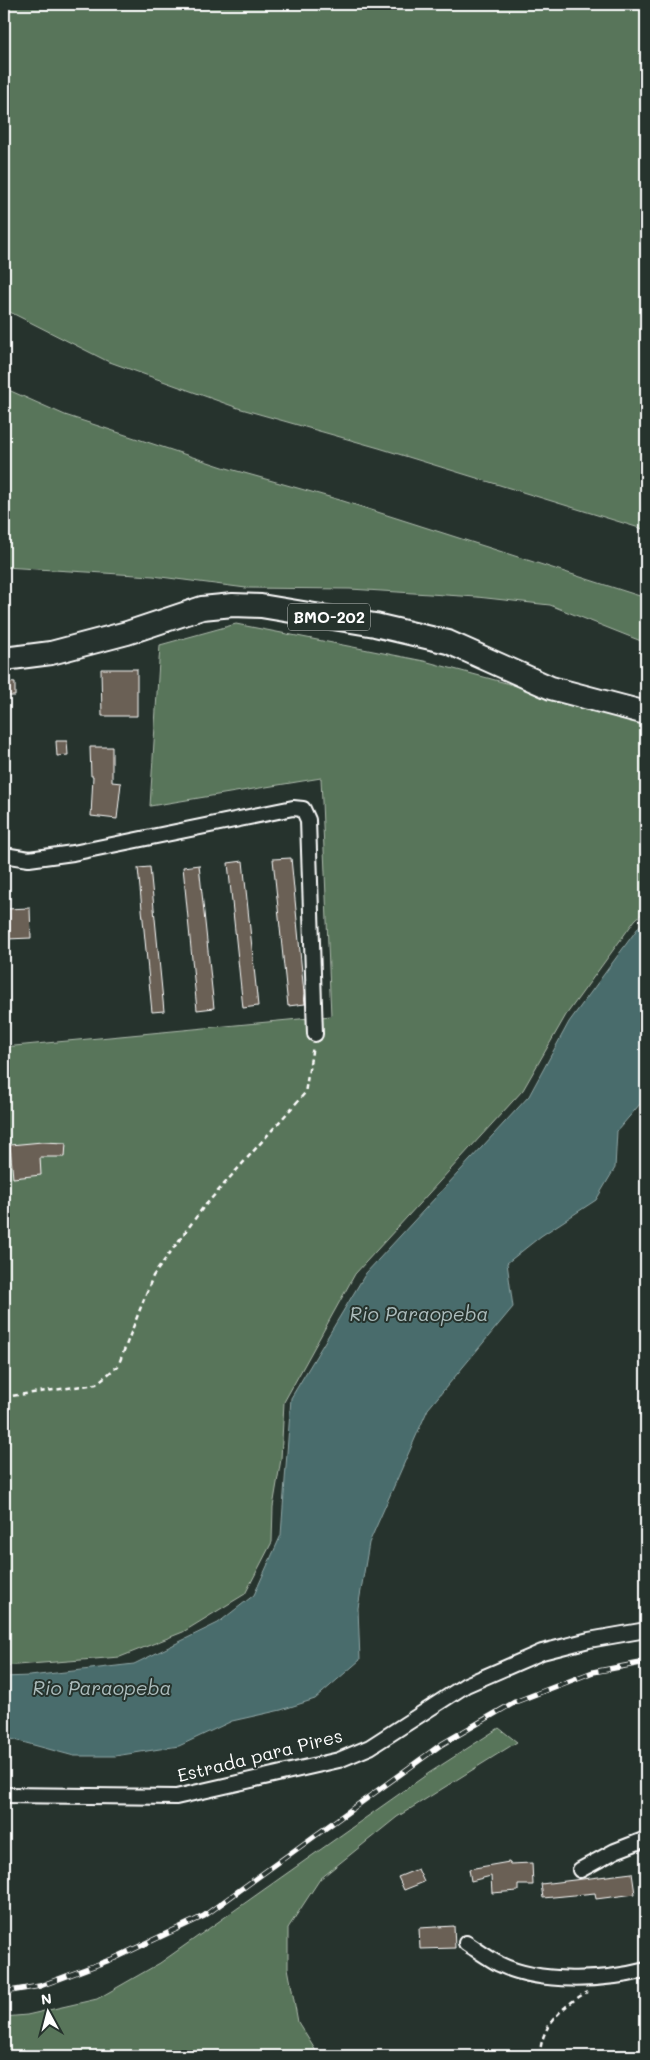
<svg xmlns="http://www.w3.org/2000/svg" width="650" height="2060" viewBox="0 0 650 2060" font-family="Mali,sans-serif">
  <rect width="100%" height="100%" fill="#26332d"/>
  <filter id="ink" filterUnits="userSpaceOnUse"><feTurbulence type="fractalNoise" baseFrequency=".02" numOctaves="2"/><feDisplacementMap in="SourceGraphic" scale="10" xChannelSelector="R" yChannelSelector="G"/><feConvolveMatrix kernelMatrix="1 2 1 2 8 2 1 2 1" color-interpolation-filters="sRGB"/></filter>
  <g filter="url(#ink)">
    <g fill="#59745a" stroke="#acbaac">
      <path d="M4,4H646V530L379,448L238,408L107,361L4,309Z"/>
      <path d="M4,388L65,415L223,467L340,500L646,598V643L550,605L477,597L350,589L246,588L153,576L4,567Z"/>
      <path d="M236,624L424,661L555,696L646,718V910L635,920L566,1015L523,1090L355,1274L284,1402L281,1459L273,1507L272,1542L245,1594L183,1632L120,1657L4,1666V1047L331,1016L321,778L150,806L160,645Z"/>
      <path d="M499,1728L517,1742L397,1817L320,1879L288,1928V1968L298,2022L319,2056H4V2017L27,2015L97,1999L160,1963L429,1773Z"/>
    </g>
    <path fill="#486c6c" stroke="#91a7a7" d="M646,917V1097L617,1131L615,1168L596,1200L541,1236L507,1263L513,1307L428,1409L369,1543L358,1608L360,1660L315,1699L281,1710L232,1721L179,1746L115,1756H74L4,1737V1677L30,1676L134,1664L218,1623L254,1595L281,1535L291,1398L366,1273L529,1096L569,1022Z"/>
    <g fill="#6a6054" stroke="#fff">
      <path d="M101,669H137V716H102Z"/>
      <path d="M4,682L15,683V696H4Z"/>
      <path d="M56,741H67L68,755L57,756Z"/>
      <path d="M90,747H112V782L121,783L117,819L91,816L93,776H91Z"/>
      <path d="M291,858L305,1004L288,1006L273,859Z"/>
      <path d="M243,861L258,1006L243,1008L228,863Z"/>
      <path d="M199,865L214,1008L197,1010L183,867Z"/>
      <path d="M150,867L164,1011L152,1012L138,868Z"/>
      <path d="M30,908L31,938L7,939L6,909Z"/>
      <path d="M42,1142L66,1143L65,1157H40L41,1175L13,1178L10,1145Z"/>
      <path d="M509,1862L510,1864L532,1863L533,1885H518V1891L492,1893L491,1876L471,1881L469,1869Z"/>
      <path d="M418,1869L424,1882L404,1890L398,1877Z"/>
      <path d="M632,1873L635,1894L596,1899L595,1893L543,1898L541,1884Z"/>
      <path d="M454,1926L455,1948L420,1949L419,1928Z"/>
    </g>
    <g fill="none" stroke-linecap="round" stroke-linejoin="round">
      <defs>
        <g id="street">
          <path d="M4,855L29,859L73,853L293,808L303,809L308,820L315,1034"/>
          <path d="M4,1795L176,1797L339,1760L370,1747L466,1685L542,1652L589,1640L646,1630"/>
          <path d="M580,1870L615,1851L646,1839"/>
          <path d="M466,1943C477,1950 488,1958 499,1964C539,1984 604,1981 646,1970"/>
        </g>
        <path id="primary" d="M4,659L51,653L127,633L202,608L233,605L261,606L375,625L448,642L551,688L646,713"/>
      </defs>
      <use href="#street" stroke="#fff" stroke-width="18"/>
      <use href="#primary" stroke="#fff" stroke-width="26"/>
      <g stroke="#fff" stroke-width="2.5" stroke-dasharray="5 4" stroke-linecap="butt">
        <path d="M4,1397L96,1384L118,1366L153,1276L202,1209L305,1093L313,1046"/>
        <path d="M540,2056C540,2026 563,2006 587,1992"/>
      </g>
      <use href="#street" stroke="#26332d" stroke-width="14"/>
      <use href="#primary" stroke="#26332d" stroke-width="22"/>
      <defs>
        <path id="rail" d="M4,1992L40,1986L115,1958L204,1916L442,1744L515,1702L593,1672L646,1662"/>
      </defs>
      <use href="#rail" stroke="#fff" stroke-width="5.5"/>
      <use href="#rail" stroke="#26332d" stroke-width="4" stroke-dasharray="11" stroke-linecap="butt"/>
    </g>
  </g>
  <g text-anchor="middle" stroke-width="4" stroke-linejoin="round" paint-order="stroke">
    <rect fill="#26332d" stroke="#bec2c0" stroke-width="1" x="288" y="603.5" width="82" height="27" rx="4"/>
    <g font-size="16" font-weight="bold" fill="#fff">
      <text x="329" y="623">BMO-202</text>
    </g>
    <g font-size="18" fill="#fff" stroke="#26332d">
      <text transform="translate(260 1756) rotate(-14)" y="6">Estrada para Pires</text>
    </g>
    <g font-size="19" font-style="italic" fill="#adbdbd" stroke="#26332d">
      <text x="419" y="1321">Rio Paraopeba</text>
      <text x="102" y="1695">Rio Paraopeba</text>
    </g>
  </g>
  <rect width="650" height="2060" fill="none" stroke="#26332d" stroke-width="20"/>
  <rect x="10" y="10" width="630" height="2040" fill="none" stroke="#fff" stroke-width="2" filter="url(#ink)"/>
  <g transform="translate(48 2012) rotate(353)" stroke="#26332d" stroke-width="4" paint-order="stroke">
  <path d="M0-4L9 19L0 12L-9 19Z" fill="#ffffff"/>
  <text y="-8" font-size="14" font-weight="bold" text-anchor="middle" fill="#ffffff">N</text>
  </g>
</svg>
